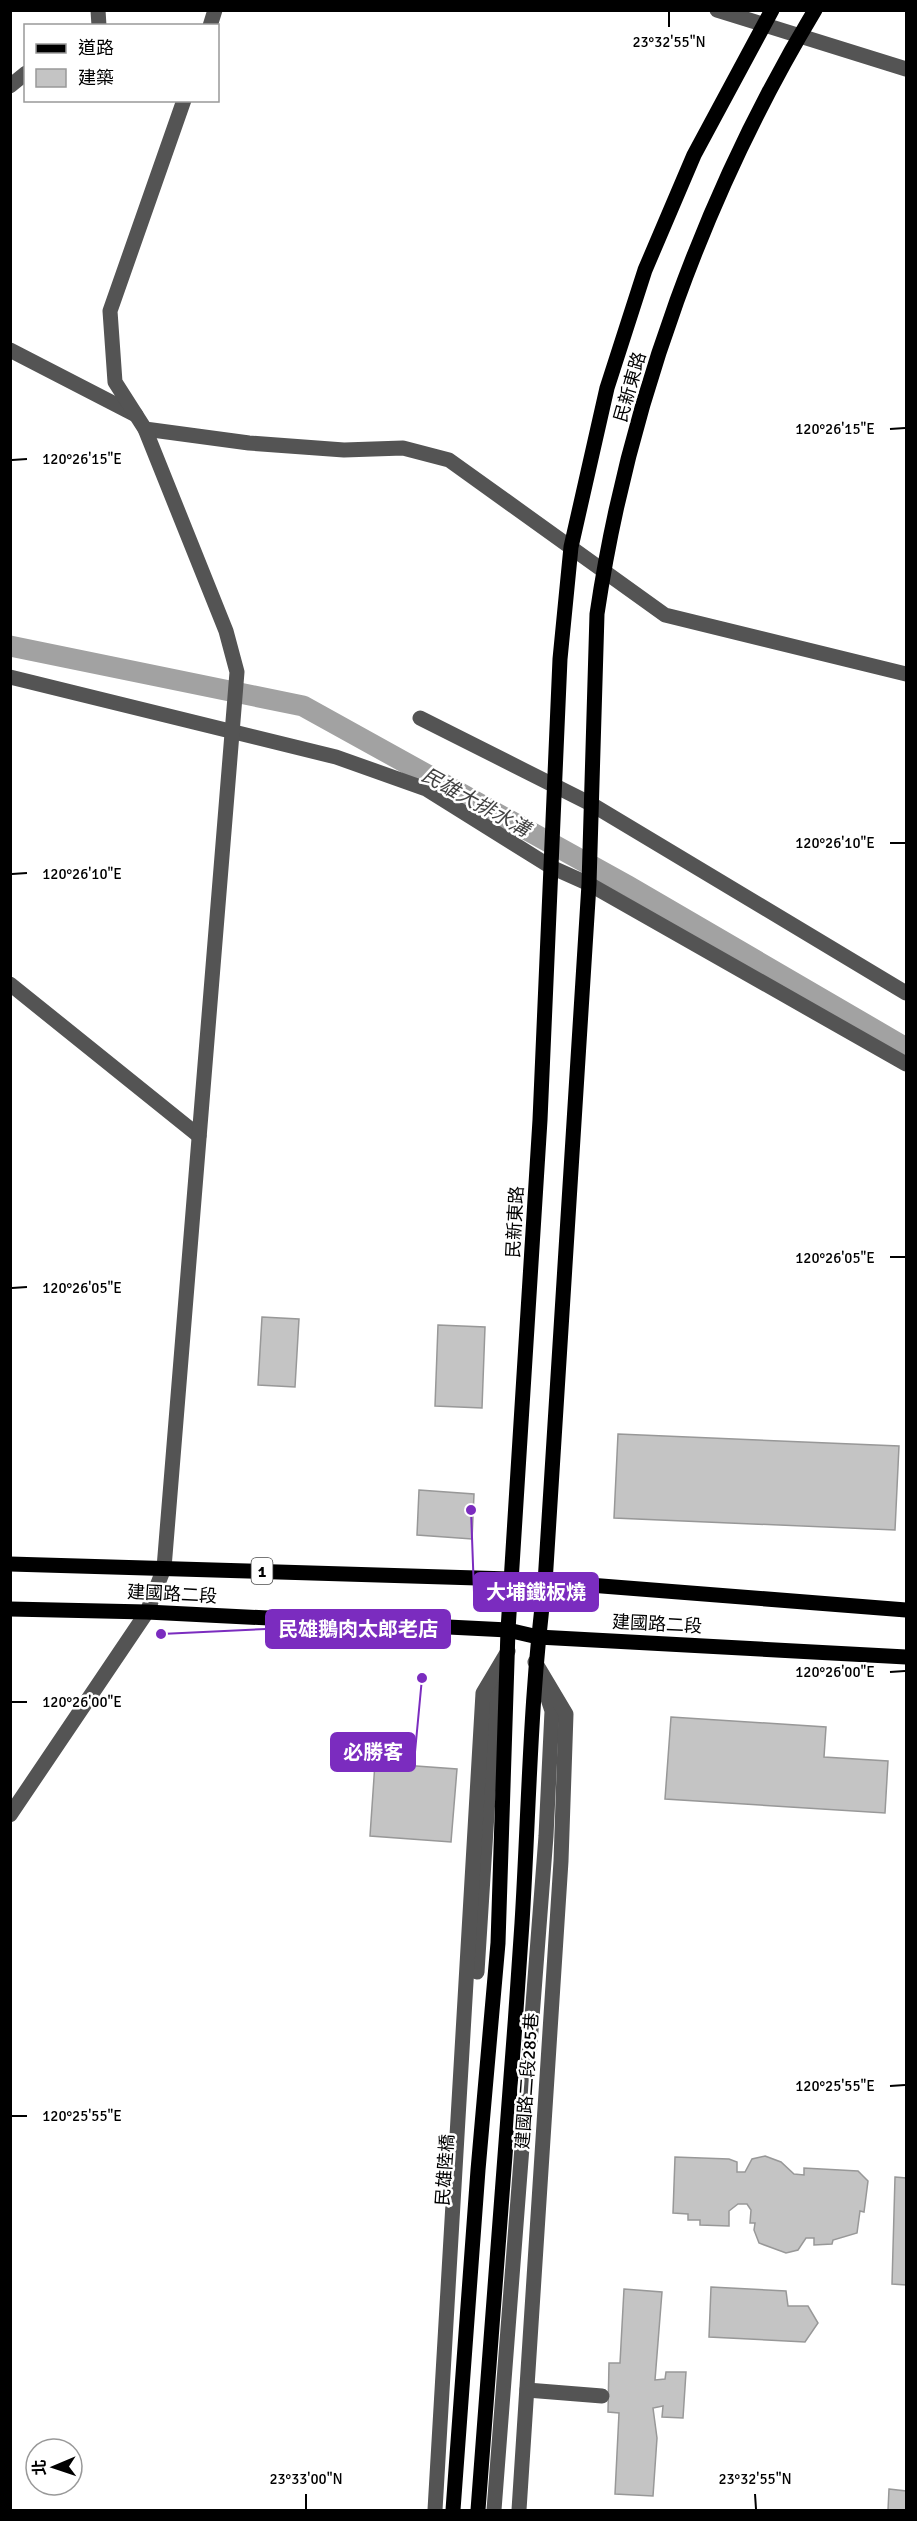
<svg xmlns="http://www.w3.org/2000/svg" width="917" height="2521" viewBox="0 0 917 2521" font-family="Signika,'Noto Sans TC',sans-serif">
  <rect width="100%" height="100%" fill="#fff"/>
  <g fill="none" stroke-linecap="round" stroke-linejoin="round">
    <path stroke="#a2a2a2" stroke-width="21" d="M10,646L303,706L628,886L906,1048"/>
  </g>
  <g fill="#c4c4c4" stroke="#989898" stroke-width="1.5">
    <path d="M262,1317L299,1319L295,1387L258,1385Z"/>
    <path d="M438,1325L485,1327L482,1408L435,1406Z"/>
    <path d="M618,1434L899,1446L895,1530L614,1518Z"/>
    <path d="M419,1490L474,1494L472,1539L417,1535Z"/>
    <path d="M671,1717L826,1727L824,1757L888,1761L885,1813L665,1799Z"/>
    <path d="M375,1763L457,1769L451,1842L370,1836Z"/>
    <path d="M765,2156L781,2162L794,2174L804,2175V2168L858,2171L868,2181L864,2212L860,2211L857,2233L833,2240L832,2244L814,2245V2238H806L798,2250L786,2253L759,2243L754,2230L755,2223H750L751,2210L747,2204H738L729,2211V2226L700,2225V2220H688V2214L673,2213L675,2157L729,2159L737,2162V2172H745L752,2159Z"/>
    <path d="M895,2177L906,2178V2285L892,2284Z"/>
    <path d="M711,2287L786,2291L788,2306H808L818,2323L805,2342L709,2337Z"/>
    <path d="M624,2289L662,2292L655,2380L665,2379L666,2372H686L683,2418L662,2417L663,2406L653,2408L657,2438L653,2496L615,2494L619,2413L608,2412L609,2363H620Z"/>
    <path d="M889,2489L906,2491V2510H888Z"/>
  </g>
  <g fill="none" stroke-linecap="round" stroke-linejoin="round">
    <g stroke="#545454" stroke-width="15">
      <path d="M98,10L99,26"/>
      <path d="M717,10L906,69"/>
      <path d="M210,26L215,10"/>
      <path d="M10,86L26,73"/>
      <path d="M10,350L136,415"/>
      <path d="M145,429L249,443L344,450L403,448L449,460L665,615L906,674"/>
      <path d="M10,677L336,757L426,789L551,867L589,884L906,1064"/>
      <path d="M420,718L591,804L906,993"/>
      <path d="M10,984L199,1136"/>
      <path d="M10,1815L147,1612L164,1568L237,672L226,631L145,429L115,382L110,311L184,100"/>
      <path d="M477,1972L494,1703L502,1671"/>
      <path d="M527,2390L602,2396"/>
      <path d="M435,2510L483,1693L508,1651"/>
      <path d="M494,2510L546,1836L552,1711L546,1693"/>
      <path d="M519,2510L561,1861L566,1714L535,1662"/>
    </g>
    <g stroke="#000" stroke-width="15">
      <path d="M10,1564L513,1579L906,1610"/>
      <path d="M10,1609L147,1612L508,1630L538,1637L906,1657"/>
      <path d="M453,2510L478,2170L498,1943L508,1630L540,1120L560,659L571,547L607,388L645,270L694,155L772,10"/>
      <path d="M478,2510C493,2315 509,2119 522,1923C529,1810 530,1696 545,1583L589,884L597,614C628,404 706,191 815,10"/>
    </g>
  </g>
  <path fill="none" stroke="#000" stroke-width="2" d="M669,12V27M890,429L905,428M12,460L27,459M890,843H905M12,874L27,873M890,1257H905M12,1288L27,1287M890,1672L905,1671M12,1702H27M890,2086L905,2085M12,2116H27M306,2494V2509M755,2494L756,2509"/>
  <g text-anchor="middle" stroke-width="5" stroke-linejoin="round" paint-order="stroke">
    <rect fill="#fff" stroke="#4c4c4c" stroke-width="1.5" x="251.5" y="1558" width="21" height="26" rx="4.5"/>
    <g font-size="16" font-weight="bold" fill="#000">
      <text x="262" y="1577">1</text>
    </g>
    <g font-size="18" fill="#000" stroke="#fff">
      <text transform="translate(630 387) rotate(-74)" y="6">民新東路</text>
      <text transform="translate(515 1222) rotate(-87)" y="6">民新東路</text>
      <text transform="translate(172 1594) rotate(3)" y="6">建國路二段</text>
      <text transform="translate(657 1624) rotate(3)" y="6">建國路二段</text>
      <text transform="translate(527 2081) rotate(-86)" y="6">建國路二段285巷</text>
      <text transform="translate(445 2170) rotate(-86)" y="6">民雄陸橋</text>
    </g>
    <g font-size="20" font-style="italic" fill="#434343" stroke="#fff">
      <text transform="translate(476 802) rotate(29)" y="7">民雄大排水溝</text>
    </g>
  </g>
  <g font-size="15" text-anchor="middle" fill="#000" stroke="#fff" stroke-width="5" stroke-linejoin="round" paint-order="stroke">
    <text x="669" y="47">23°32'55"N</text>
    <text x="835" y="434">120°26'15"E</text>
    <text x="82" y="464">120°26'15"E</text>
    <text x="835" y="848">120°26'10"E</text>
    <text x="82" y="879">120°26'10"E</text>
    <text x="835" y="1263">120°26'05"E</text>
    <text x="82" y="1293">120°26'05"E</text>
    <text x="835" y="1677">120°26'00"E</text>
    <text x="82" y="1707">120°26'00"E</text>
    <text x="835" y="2091">120°25'55"E</text>
    <text x="82" y="2121">120°25'55"E</text>
    <text x="306" y="2484">23°33'00"N</text>
    <text x="755" y="2484">23°32'55"N</text>
  </g>
  <path fill="none" stroke="#7b2cbf" stroke-width="2" d="M471 1510L474 1592M161 1634L266 1629M422 1678L415 1752"/>
  <g fill="#7b2cbf" stroke="#fff" stroke-width="2">
    <circle cx="471" cy="1510" r="6"/>
    <circle cx="161" cy="1634" r="6"/>
    <circle cx="422" cy="1678" r="6"/>
  </g>
  <g fill="#7b2cbf" stroke="#7b2cbf" stroke-width="2">
    <rect x="474" y="1573" width="124" height="38" rx="6"/>
    <rect x="266" y="1610" width="184" height="38" rx="6"/>
    <rect x="331" y="1733" width="84" height="38" rx="6"/>
  </g>
  <g font-size="20" text-anchor="middle" font-weight="bold" fill="#fff">
    <text x="536" y="1599">大埔鐵板燒</text>
    <text x="358" y="1636">民雄鵝肉太郎老店</text>
    <text x="373" y="1759">必勝客</text>
  </g>
  <rect width="917" height="2521" fill="none" stroke="#000000" stroke-width="24"/>
  <rect x="24" y="24" width="195" height="78" fill="#ffffff" stroke="#999999" stroke-width="1.5"/>
  <rect x="36" y="44" width="30" height="9" fill="#000000" stroke="#999999" stroke-width="1.5"/>
  <text x="78" y="54" font-size="18" fill="#000000">道路</text>
  <rect x="36" y="69" width="30" height="18" fill="#c4c4c4" stroke="#999999" stroke-width="1.5"/>
  <text x="78" y="84" font-size="18" fill="#000000">建築</text>
  <g transform="translate(54 2467) rotate(268)"><circle r="28" fill="#ffffff" stroke="#999999" stroke-width="1.5"/>
  <path d="M0-4.5L10 22L0 15L-10 22Z" fill="#000000"/>
  <text y="-9" font-size="16" font-weight="bold" text-anchor="middle" fill="#000000">北</text>
  </g>
</svg>
